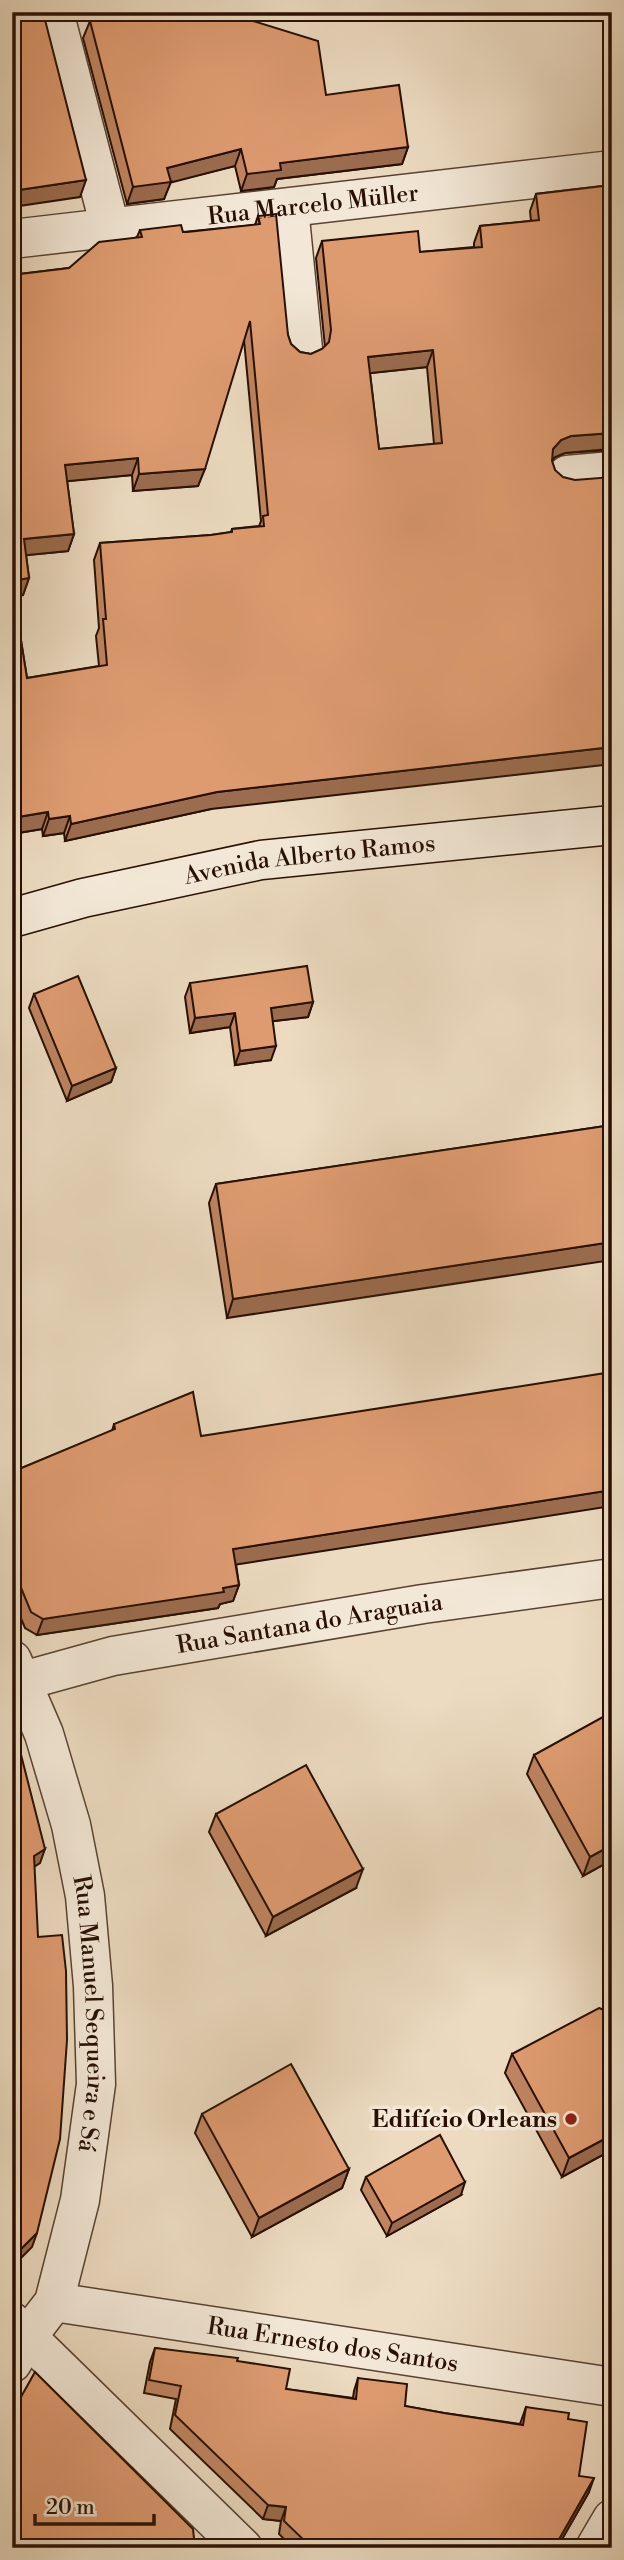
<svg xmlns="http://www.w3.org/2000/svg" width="624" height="2560" viewBox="0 0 624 2560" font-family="'Libre Bodoni',serif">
  <rect width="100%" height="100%" fill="#ecdbc1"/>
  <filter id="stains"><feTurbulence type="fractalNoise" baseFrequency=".00286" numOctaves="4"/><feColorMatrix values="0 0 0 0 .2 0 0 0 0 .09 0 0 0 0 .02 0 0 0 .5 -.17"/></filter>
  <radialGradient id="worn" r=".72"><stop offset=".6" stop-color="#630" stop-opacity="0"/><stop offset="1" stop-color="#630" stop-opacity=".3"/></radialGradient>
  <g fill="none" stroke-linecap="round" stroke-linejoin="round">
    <defs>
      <g id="street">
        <path d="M54,12L110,227"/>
        <path d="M289,208L303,349"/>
        <path id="s1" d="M12,239L612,170"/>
        <path d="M567,475L612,471"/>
        <path id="s2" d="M12,1660L44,1734L71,1825L85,1896L93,1986L96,2084L80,2200L54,2302L27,2337L12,2363"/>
        <path id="s3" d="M12,1684L113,1656L423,1604L612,1578"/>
        <path id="s4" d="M54,2302L612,2387"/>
        <path d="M12,2322L243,2548"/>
        <path d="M595,2548L612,2519"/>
      </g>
      <g id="secondary">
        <path id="s5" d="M12,918L83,898L261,860L612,825"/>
      </g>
    </defs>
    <use href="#street" stroke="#594232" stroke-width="41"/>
    <use href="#secondary" stroke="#280f02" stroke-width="41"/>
    <use href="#street" stroke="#f3e8d7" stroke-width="38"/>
    <use href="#secondary" stroke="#f3e8d7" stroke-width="38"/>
  </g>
  <g fill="#bf8560" stroke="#280f02" stroke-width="2" fill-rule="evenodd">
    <path d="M115,12H248L250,20L326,95L408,147L402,164L277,179L274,187L241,191L235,166L170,182L164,199L127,204L83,38L90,21L115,14Z"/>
    <path d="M612,185V450L565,453L555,457L552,461L612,637H608L211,809L65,841L64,833L43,836L42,829L12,834V275L69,268L137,237L140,230L183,232L255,225L258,216L288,335L291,344L300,352L311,354L322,349L325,347L316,258L322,241L420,252L474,247V243L480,226L531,221L530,211L536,194ZM244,340L261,521L259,526L232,529L231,532L211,535L100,543L94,560L99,628L96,636L99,666L27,678L14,597L23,595L29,578L26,555L68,551L74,534L67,481L132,475L133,491L198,486ZM427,367L434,444L379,449L370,373Z"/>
    <path d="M190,983L313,1002L308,1017L273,1021L271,1060L235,1065L230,1027L190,1033L185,997Z"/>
    <path d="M34,994L116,1068L111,1082L67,1101L29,1008Z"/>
    <path d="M612,1125L227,1318L209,1203L216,1184Z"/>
    <path d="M114,1424L201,1436L236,1564L239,1585L233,1601L220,1604L218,1608L37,1635L25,1628L12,1597V1472L112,1431Z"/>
    <path d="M534,1755L612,1860L583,1876L527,1774Z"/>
    <path d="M216,1814L356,1888L266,1936L209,1832Z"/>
    <path d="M512,2054L612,2150L562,2177L505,2073Z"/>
    <path d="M202,2114L349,2169L342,2188L252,2237L195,2133Z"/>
    <path d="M366,2177L461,2195L387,2236L361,2190Z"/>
    <path d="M155,2348L237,2361L286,2389L353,2398L354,2391L358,2378L405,2406L444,2413L520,2424L526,2407L568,2419L579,2476L589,2492L557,2548H293L279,2534L281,2521L263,2519L170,2429L176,2399L144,2393L150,2362Z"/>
  </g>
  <g fill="#9b6c4e" stroke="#280f02" stroke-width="2">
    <path d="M408,147L402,164L277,179L274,187L241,191L247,174L280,163Z"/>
    <path d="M241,149L235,166L169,183L171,182L164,199L127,204L133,187L167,168Z"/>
    <path d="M86,180L80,197L12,207V191Z"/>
    <path d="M433,350L427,367L362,374L368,357Z"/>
    <path d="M612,433V445L610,449L565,453L555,457L547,466L553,449L561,440L571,436Z"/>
    <path d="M138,458L132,475L59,482L65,465Z"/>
    <path d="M205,469L198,486L133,491L139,474Z"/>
    <path d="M74,534L68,551L18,556L24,539Z"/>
    <path d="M29,578L23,595L12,597V581Z"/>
    <path d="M612,620V637L601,638L607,621Z"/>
    <path d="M612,747V764L211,809L65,841L71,824L217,792Z"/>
    <path d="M48,812L42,829L12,834V818Z"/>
    <path d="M70,816L64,833L43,836L49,819Z"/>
    <path d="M313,1002L308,1017L266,1022L271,1008Z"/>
    <path d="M235,1013L230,1027L190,1033L195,1018Z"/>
    <path d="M276,1046L271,1060L235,1065L240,1051Z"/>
    <path d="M116,1068L111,1082L67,1101L72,1086Z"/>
    <path d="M612,1242V1260L227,1318L233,1299Z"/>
    <path d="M612,1490V1506L227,1566L233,1549Z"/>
    <path d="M239,1585L233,1601L220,1604L218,1608L37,1635L43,1619Z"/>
    <path d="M612,1845V1860L583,1876L590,1857Z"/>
    <path d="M45,1849L40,1863L29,1870L34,1856Z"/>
    <path d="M363,1869L356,1888L266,1936L273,1917Z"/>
    <path d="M612,2135V2150L562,2177L569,2158Z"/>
    <path d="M349,2169L342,2188L252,2237L259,2218Z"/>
    <path d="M465,2182L461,2195L387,2236L392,2223Z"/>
    <path d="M37,2233L32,2247L12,2267V2261L14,2256Z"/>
    <path d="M594,2478L589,2492L557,2548H554Z"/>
    <path d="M268,2505L286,2507L281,2521L263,2519Z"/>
  </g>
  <g fill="#de9b70" stroke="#280f02" stroke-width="2" fill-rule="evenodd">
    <path d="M12,12H43L86,180L12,191Z"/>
    <path d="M120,12H248L250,20L318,41L326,95L399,85L408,147L280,163L281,170L247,174L241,149L167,168L171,182L133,187L90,21Z"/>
    <path d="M612,185V433L571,436L561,440L553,449L552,461L555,470L563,477L575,480L612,477V620L607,621L612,670V747L217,792L71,824L70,816L49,819L48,812L12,818V584L27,678L107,665L103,619H106L100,543L211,535L232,532V529L264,526L263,516L268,515L250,321L205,469L139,474L138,458L65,465L74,534L24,539L29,578L12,581V275L69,268L99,242L142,237L140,230L181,225L183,232H187L260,224L258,216L276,214L288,335L291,344L300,352L311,354L322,349L329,342L331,330L322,241L418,231L420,252L482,247L480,226L539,220L536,194ZM433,350L442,443L379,449L368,357Z"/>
    <path d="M307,966L313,1002L271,1008L276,1046L240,1051L235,1013L195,1018L190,983Z"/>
    <path d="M78,976L116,1068L72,1086L34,994Z"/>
    <path d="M612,1125V1242L233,1299L216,1184Z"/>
    <path d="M612,1372V1490L233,1549L239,1585L223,1588L224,1592L43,1619L31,1612L12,1566V1472L115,1429L114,1424L193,1392L201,1436Z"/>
    <path d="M612,1712V1845L590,1857L534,1755Z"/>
    <path d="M12,1737L17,1739L45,1849L34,1856L38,1937L62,1935L66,1971L67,2040L60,2139L37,2233L14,2256L12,2255Z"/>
    <path d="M306,1765L363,1869L273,1917L216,1814Z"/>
    <path d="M599,2008L612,2013V2135L569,2158L512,2054Z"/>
    <path d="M291,2064L349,2169L259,2218L202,2114Z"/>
    <path d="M440,2135L465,2182L392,2223L366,2177Z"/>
    <path d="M155,2348L238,2358L237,2361L290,2369L286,2389L356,2399L358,2378L407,2384L405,2406L444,2413L523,2425L526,2407L569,2413L568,2419L587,2422L579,2476L594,2478L554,2548H316L309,2545L284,2521L286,2507L268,2505L175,2415L181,2386L149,2380Z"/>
    <path d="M35,2372L193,2529L195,2548H12V2413Z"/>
  </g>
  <circle fill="#8f2418" stroke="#f3e8d7" stroke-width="2.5" cx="571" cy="2119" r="7"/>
  <g text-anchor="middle" stroke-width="7" stroke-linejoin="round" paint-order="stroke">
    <g font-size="24" fill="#280f02" stroke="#f3e8d7">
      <text dy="8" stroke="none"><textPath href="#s1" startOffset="303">Rua Marcelo Müller</textPath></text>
      <text dy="8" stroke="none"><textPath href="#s5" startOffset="304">Avenida Alberto Ramos</textPath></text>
      <text dy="8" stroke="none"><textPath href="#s3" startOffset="304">Rua Santana do Araguaia</textPath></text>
      <text dy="8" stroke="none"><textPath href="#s2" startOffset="366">Rua Manuel Sequeira e Sá</textPath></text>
      <text dy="8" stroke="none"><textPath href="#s4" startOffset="282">Rua Ernesto dos Santos</textPath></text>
    </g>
    <g font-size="24" font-weight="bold" fill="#280f02" stroke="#f3e8d7" text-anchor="end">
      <text x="557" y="2127">Edifício Orleans</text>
    </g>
  </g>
  <rect width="624" height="2560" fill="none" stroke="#ecdbc1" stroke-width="42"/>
  <rect x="14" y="14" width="596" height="2532" fill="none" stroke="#280f02" stroke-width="3.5"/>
  <rect x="21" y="21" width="582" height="2518" fill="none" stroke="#280f02" stroke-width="2"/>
  <path d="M35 2514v10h119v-10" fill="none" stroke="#280f02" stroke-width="3.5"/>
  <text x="46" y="2514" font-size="21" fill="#280f02" stroke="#f3e8d7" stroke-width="5" paint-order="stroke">20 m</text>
  <rect width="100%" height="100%" filter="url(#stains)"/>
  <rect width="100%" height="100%" fill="url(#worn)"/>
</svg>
